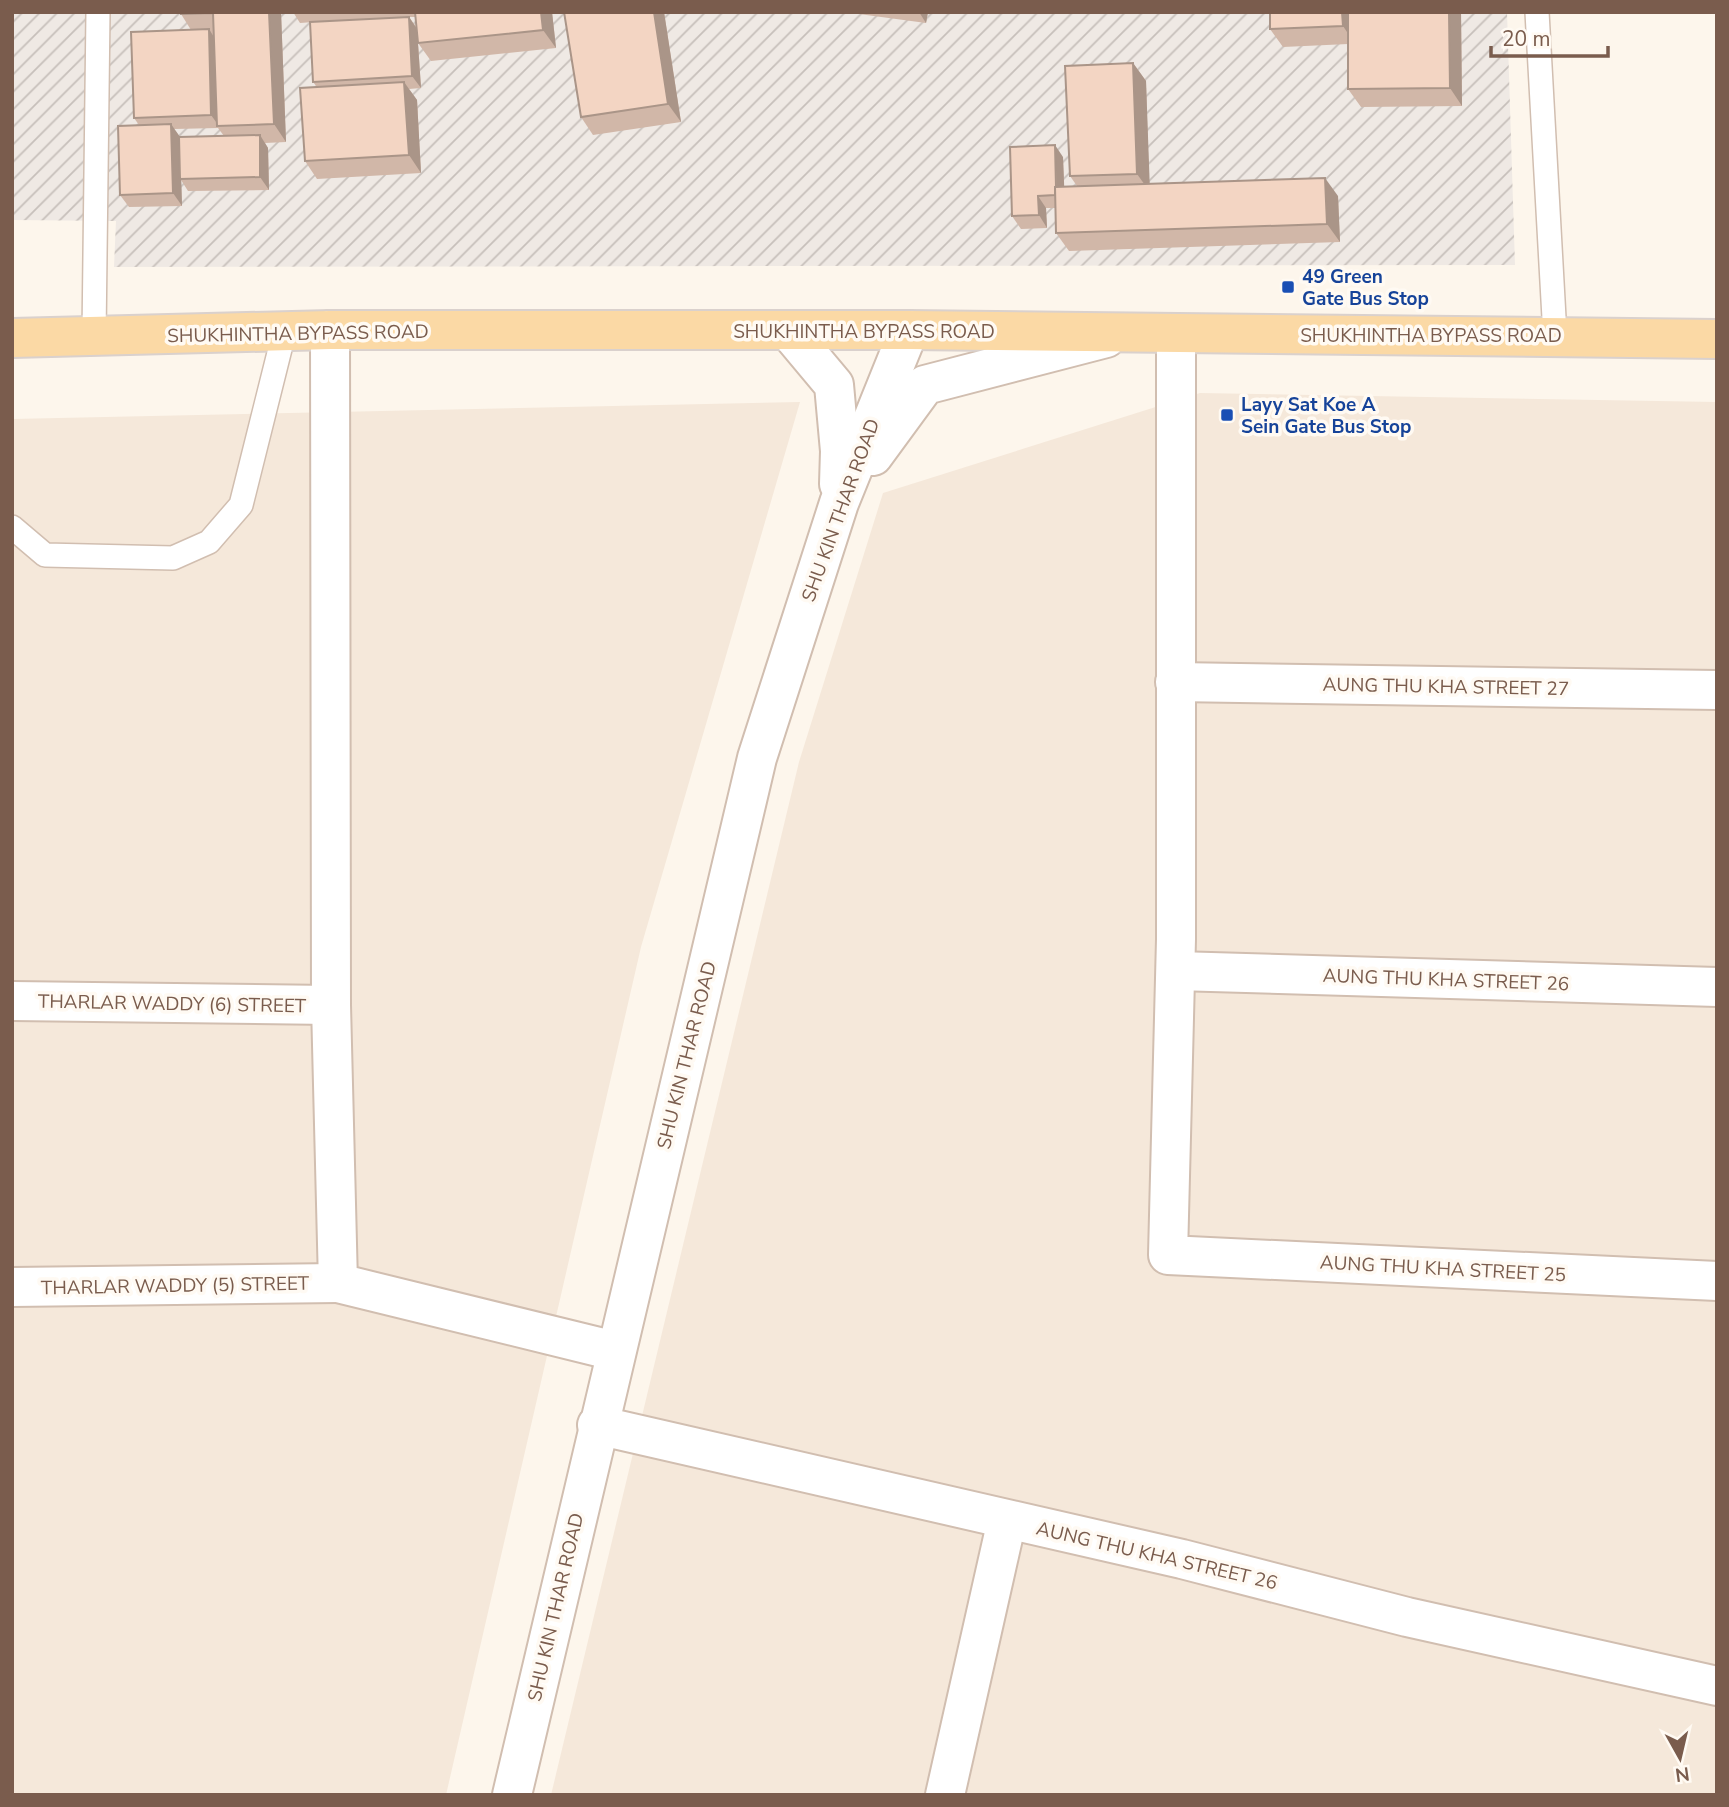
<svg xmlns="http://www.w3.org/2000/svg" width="1729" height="1807" viewBox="0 0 1729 1807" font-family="'Nunito Sans',sans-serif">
  <defs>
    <pattern id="industrial-furrows" width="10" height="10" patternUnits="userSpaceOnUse" patternTransform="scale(1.75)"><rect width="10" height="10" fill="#efe9e4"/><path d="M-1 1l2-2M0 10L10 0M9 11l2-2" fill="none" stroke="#c7c0bb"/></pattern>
  </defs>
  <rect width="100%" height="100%" fill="#fdf6ec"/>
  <g fill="#f5e8da">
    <path d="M1200,393L1717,402V1795H551L799,762L883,493Z"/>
    <path d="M800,402L641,947L446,1795H12V419Z"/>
  </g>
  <path fill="url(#industrial-furrows)" d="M12,12H1507L1515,265L114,267L116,221L12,220Z"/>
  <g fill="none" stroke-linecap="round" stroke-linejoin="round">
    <defs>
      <g id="service">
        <path d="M1537,12L1555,336"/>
        <path d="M94,336L98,12"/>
        <path d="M12,527L45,555L173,558L209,542L241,505L284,333"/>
      </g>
      <g id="minor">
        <path d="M330,330L331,1005L338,1283L615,1351"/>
        <path d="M1176,334V939L1168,1255L1717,1281"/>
        <path d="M1175,682L1717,690"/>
        <path d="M1176,971L1717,987"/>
        <path d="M12,1001L331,1005"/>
        <path d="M12,1287L338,1283"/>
        <path d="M597,1425L1182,1559L1407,1617L1717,1686"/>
        <path d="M945,1795L1007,1520"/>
      </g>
      <g id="tertiary">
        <path d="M788,330L834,385L840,451L839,484"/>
        <path d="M873,456L925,385L1106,338"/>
        <path d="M512,1795L757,758L839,503L909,330"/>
      </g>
      <path id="primary" d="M12,338L330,330H909L1717,339"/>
    </defs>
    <use href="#service" stroke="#d1beb0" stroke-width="26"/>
    <use href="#minor" stroke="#d1beb0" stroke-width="42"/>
    <use href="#tertiary" stroke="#d1beb0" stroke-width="42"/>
    <use href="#primary" stroke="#dad1cd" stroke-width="42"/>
    <use href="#service" stroke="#fff" stroke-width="23"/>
    <use href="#minor" stroke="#fff" stroke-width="38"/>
    <use href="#tertiary" stroke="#fff" stroke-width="38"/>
    <use href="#primary" stroke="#fbd9a5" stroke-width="38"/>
  </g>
  <g fill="#d1b7a8" fill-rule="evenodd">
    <path d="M181,12H281L286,142L265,143L268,148L269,190L188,191L181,180L182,206L129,207L120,195L139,125L134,118L191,30L181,14ZM218,128L224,136L180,137L174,129Z"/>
    <path d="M293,12H552L556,48L431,61L418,43L421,88L409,89L417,100L421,173L317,179L305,161L317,87L313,82L327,21L300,23ZM409,17H416L417,28Z"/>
    <path d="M664,12L681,122L593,135L581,117Z"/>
    <path d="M844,12H928L926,23Z"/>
    <path d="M1270,12H1461L1462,106L1361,107L1348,89V44L1283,47L1270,29Z"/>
    <path d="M1133,63L1146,81L1149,184L1338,196L1340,242L1069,251L1056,233L1055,208H1046L1047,228L1021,229L1012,216L1063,157L1064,187L1077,186L1070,176Z"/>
  </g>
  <g fill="#aa9588">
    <path d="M269,12H281L286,142L274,124Z"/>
    <path d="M541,12H552L556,48L543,30Z"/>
    <path d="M654,12H664L681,122L668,104Z"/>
    <path d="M919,12H928L926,23Z"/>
    <path d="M1342,12H1354L1355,44L1343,26Z"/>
    <path d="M1449,12H1461L1462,106L1450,88Z"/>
    <path d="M409,17L417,29L421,88L412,76Z"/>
    <path d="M209,29L217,42L219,126L211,115Z"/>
    <path d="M1133,63L1146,81L1150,192L1137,174Z"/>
    <path d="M404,82L417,100L421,173L409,155Z"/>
    <path d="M171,124L180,137L182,206L173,193Z"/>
    <path d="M260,135L268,148L269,190L260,177Z"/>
    <path d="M1055,145L1063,157L1065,207L1057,195Z"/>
    <path d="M1325,178L1338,196L1340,242L1327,224Z"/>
    <path d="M1038,196L1046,208L1047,228L1039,215Z"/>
  </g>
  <g fill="#f3d5c3" stroke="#aa9588" stroke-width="2">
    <path d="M181,12H269L274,124L217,126L213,13L181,14Z"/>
    <path d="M415,12H541L543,30L418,43Z"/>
    <path d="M564,12H654L668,104L581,117Z"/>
    <path d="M1270,12H1342L1343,26L1270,29Z"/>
    <path d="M1348,12H1449L1450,88L1348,89Z"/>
    <path d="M409,17L412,76L313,82L310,22Z"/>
    <path d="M209,29L211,115L134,118L131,32Z"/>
    <path d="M1133,63L1137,174L1070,176L1065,66Z"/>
    <path d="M404,82L409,155L305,161L300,88Z"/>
    <path d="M171,124L173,193L120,195L118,126Z"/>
    <path d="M260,135V177L180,179L179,137Z"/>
    <path d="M1055,145L1056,187H1055V195L1038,196L1039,215L1012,216L1010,147Z"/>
    <path d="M1325,178L1327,224L1056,233L1055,187Z"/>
  </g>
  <g fill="#1a4fb4" stroke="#fffaf3" stroke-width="2.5">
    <rect x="1281" y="280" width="14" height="14" rx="3.5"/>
    <rect x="1220" y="408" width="14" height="14" rx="3.5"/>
  </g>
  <g text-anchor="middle" stroke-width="7" stroke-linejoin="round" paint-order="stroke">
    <g font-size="19" font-weight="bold" fill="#164399" stroke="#fffaf3" text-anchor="start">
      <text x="1302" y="283">49 Green<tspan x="1302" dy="22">Gate Bus Stop</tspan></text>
      <text x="1241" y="411">Layy Sat Koe A<tspan x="1241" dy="22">Sein Gate Bus Stop</tspan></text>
    </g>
    <g font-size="19" fill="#7a5c4d" stroke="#fffaf3">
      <text x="864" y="338">SHUKHINTHA BYPASS ROAD</text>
      <text transform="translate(298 333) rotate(-1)" y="7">SHUKHINTHA BYPASS ROAD</text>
      <text x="1431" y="342">SHUKHINTHA BYPASS ROAD</text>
      <text transform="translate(840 510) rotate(-70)" y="7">SHU KIN THAR ROAD</text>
      <text transform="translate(1446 686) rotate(1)" y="7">AUNG THU KHA STREET 27</text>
      <text transform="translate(1446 979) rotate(2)" y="7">AUNG THU KHA STREET 26</text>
      <text transform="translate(172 1003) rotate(1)" y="7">THARLAR WADDY (6) STREET</text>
      <text transform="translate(686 1055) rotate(-76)" y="7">SHU KIN THAR ROAD</text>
      <text transform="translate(1443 1268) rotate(3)" y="7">AUNG THU KHA STREET 25</text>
      <text transform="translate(175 1285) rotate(-1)" y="7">THARLAR WADDY (5) STREET</text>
      <text transform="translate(1157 1555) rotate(13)" y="7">AUNG THU KHA STREET 26</text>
      <text transform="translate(555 1607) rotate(-77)" y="7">SHU KIN THAR ROAD</text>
    </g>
  </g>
  <rect width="1729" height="1807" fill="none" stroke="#7a5c4d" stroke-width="28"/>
  <g transform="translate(1680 1758) rotate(172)" stroke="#fffaf3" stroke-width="5" paint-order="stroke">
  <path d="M0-5L12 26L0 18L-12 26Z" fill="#7a5c4d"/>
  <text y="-10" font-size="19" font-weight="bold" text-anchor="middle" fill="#7a5c4d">N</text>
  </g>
  <path d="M1491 46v10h117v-10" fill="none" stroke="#7a5c4d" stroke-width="3.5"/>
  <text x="1502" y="46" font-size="21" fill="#7a5c4d" stroke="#fffaf3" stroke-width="5" paint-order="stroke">20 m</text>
</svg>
